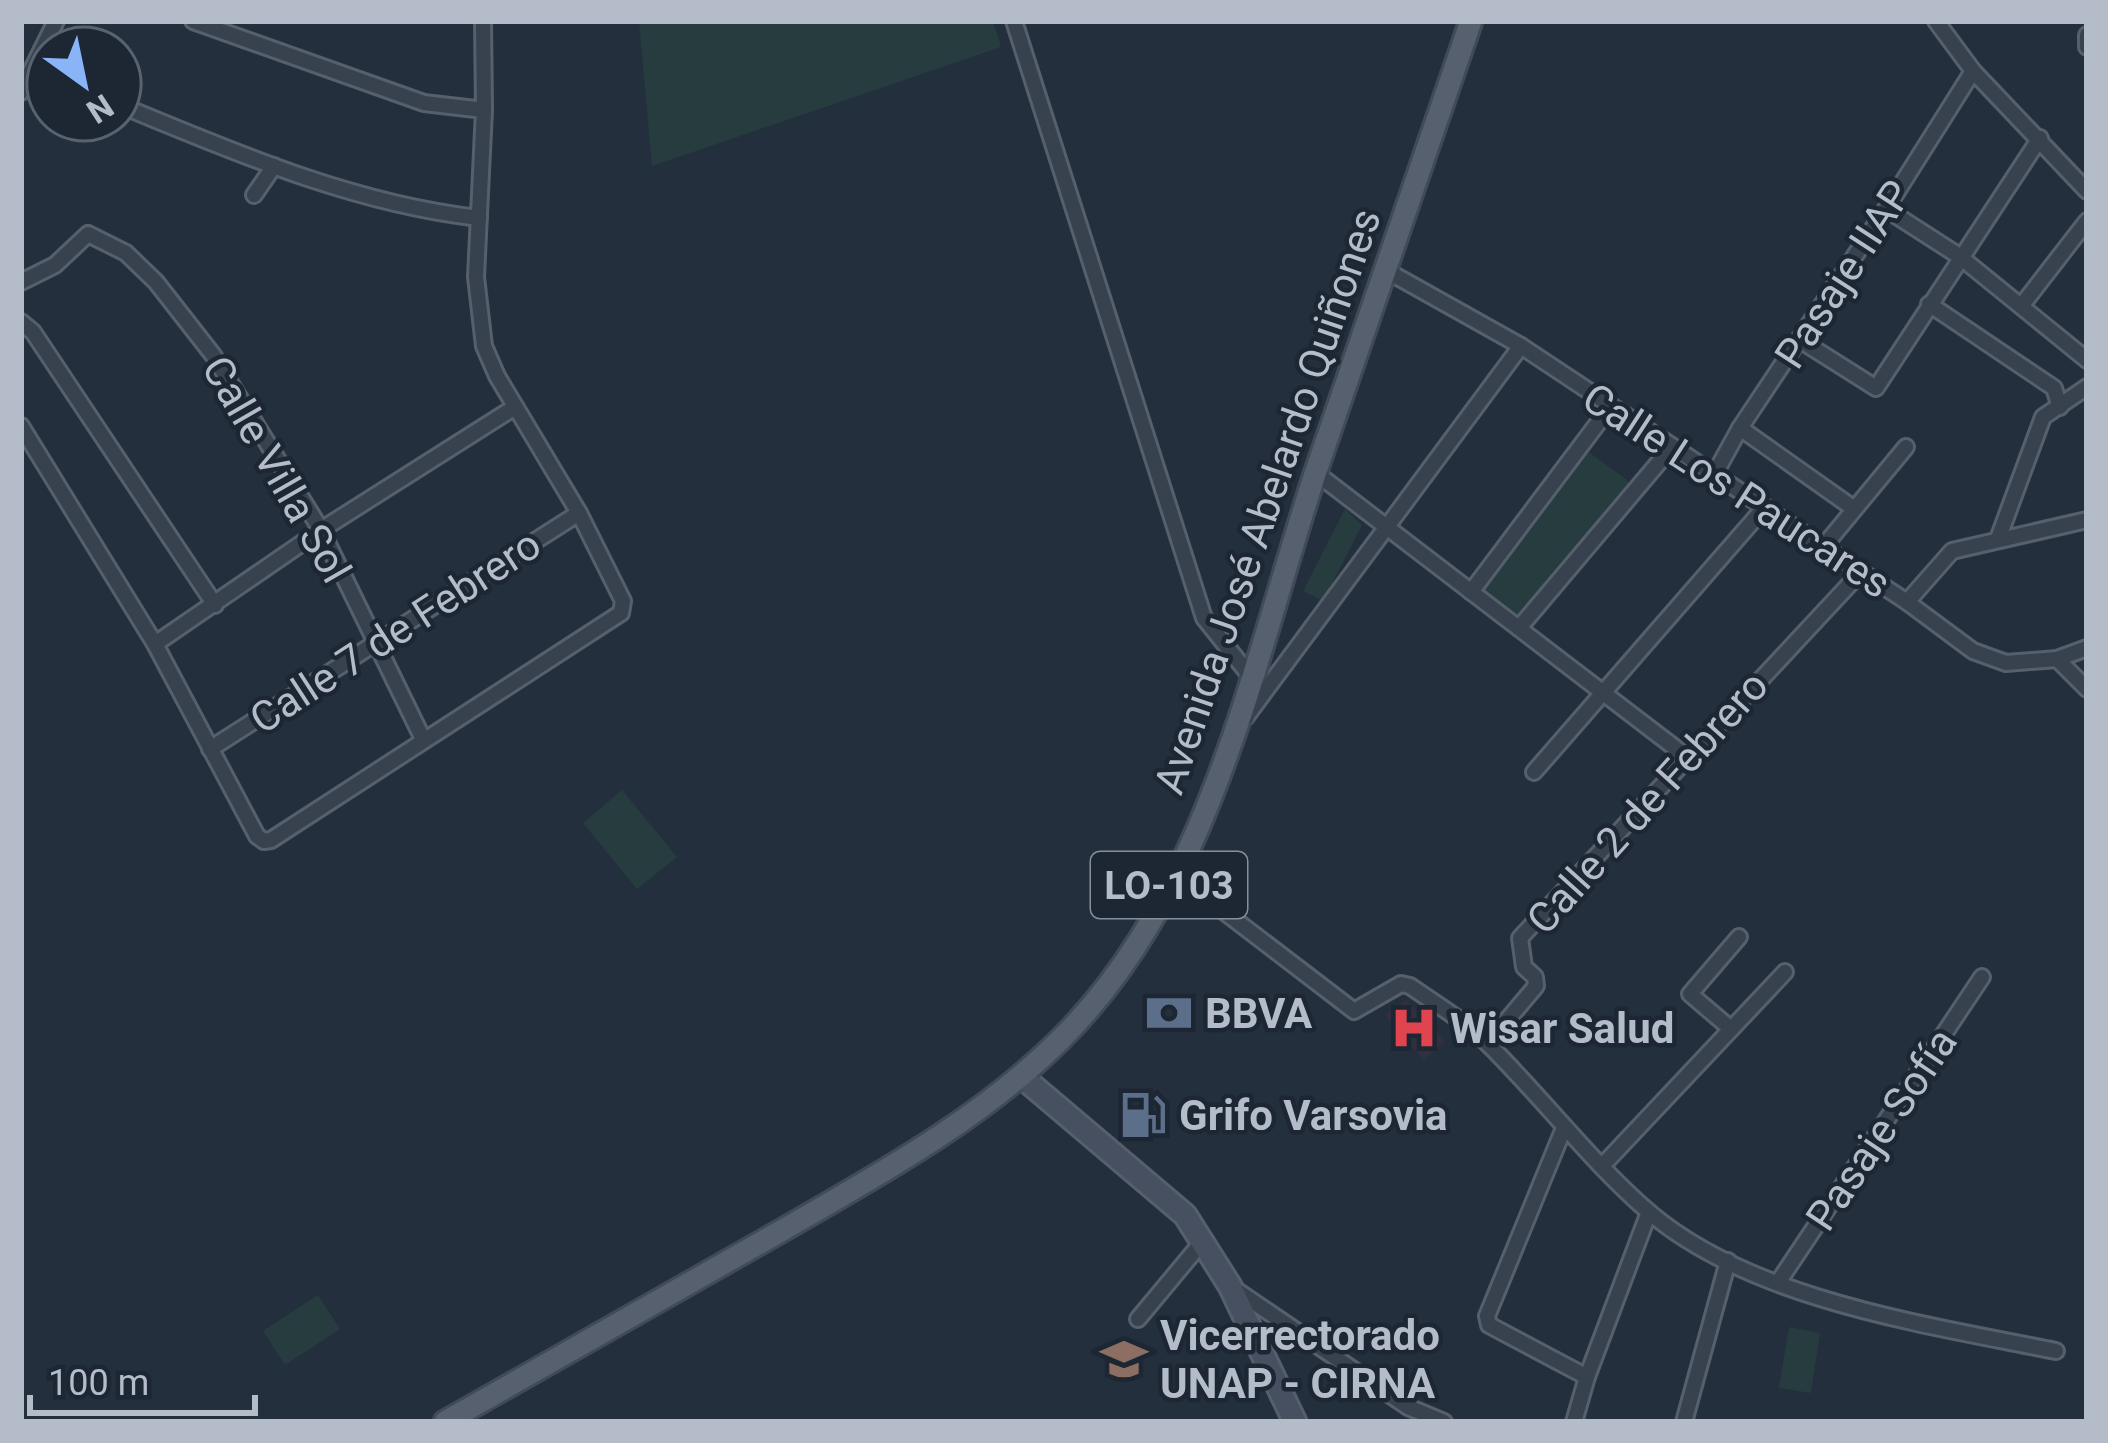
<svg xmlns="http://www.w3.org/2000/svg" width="2108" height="1443" viewBox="0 0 2108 1443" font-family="Roboto,sans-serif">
  <rect width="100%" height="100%" fill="#242f3e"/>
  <path fill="#32303f" d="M1406,1000L1445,1041L1424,1060L1385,1015Z"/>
  <g fill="#263c3f">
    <path d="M639,21H993L1001,47L652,166Z"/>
    <path d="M1585,449L1635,486L1520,623L1476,589Z"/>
    <path d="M1345,509L1362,525L1323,601L1303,591Z"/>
    <path d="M622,790L677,857L637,889L583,823Z"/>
    <path d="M318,1295L340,1329L285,1365L263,1331Z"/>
    <path d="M1789,1327L1820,1333L1811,1393L1779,1388Z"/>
  </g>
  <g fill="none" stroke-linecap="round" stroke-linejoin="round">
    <defs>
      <g id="street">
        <path d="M193,21L424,103L484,110"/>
        <path d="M1014,21L1204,618L1251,677"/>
        <path d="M1936,21L1973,71L2087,191"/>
        <path d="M2087,35V47"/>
        <path d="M21,92L56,21"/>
        <path d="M120,105C236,153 354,204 479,218"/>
        <path d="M254,195L274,166"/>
        <path d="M1886,209L1959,256L2087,360"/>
        <path d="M1387,271L1521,346L1907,602L1973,651L2006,663L2057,659L2087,648"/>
        <path d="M21,282L55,265L88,234L126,253L156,282L213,355L321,530L423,739"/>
        <path d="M1929,304L2054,388L2060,407"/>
        <path d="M2022,305L2087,221"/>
        <path d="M21,322L33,332L215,605"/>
        <path d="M1800,340L1876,388L2040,138"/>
        <path d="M21,426L155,644L257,836L264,841L271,840L621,613L623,601L579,513L497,376L484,346L476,277L484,110L483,21"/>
        <path d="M1740,428L1853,508"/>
        <path d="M1316,473L1687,757"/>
        <path d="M1713,477L1740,428L1886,209L1973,71"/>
        <path d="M1998,539L2043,417L2087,387"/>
        <path d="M1824,546L1906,447"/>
        <path d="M1471,592L1610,407"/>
        <path d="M1907,602L1952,551L2087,520"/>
        <path d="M1519,628L1671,448"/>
        <path d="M155,644L321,530L515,407"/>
        <path d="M2057,659L2087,689"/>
        <path d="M1245,718L1521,346"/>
        <path d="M210,749L579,513"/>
        <path d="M1534,772L1765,507"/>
        <path d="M1175,874L1354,1011L1401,984L1410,986C1437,1005 1468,1023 1491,1047C1545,1101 1592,1163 1650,1213C1753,1300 1927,1325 2056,1351"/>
        <path d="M1731,1029L1690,994L1739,937"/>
        <path d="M1488,1043L1536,986L1535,977L1524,967L1520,938L1861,572"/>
        <path d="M1564,1128L1487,1316L1489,1325L1587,1377"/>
        <path d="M1603,1165L1785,972"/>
        <path d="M1779,1281L1982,977"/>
        <path d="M1236,1290L1408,1407L1444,1422"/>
        <path d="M1138,1319L1203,1241"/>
        <path d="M1574,1422L1587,1377L1649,1212"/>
        <path d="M1684,1422L1728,1261"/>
      </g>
      <path id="secondary" d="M1021,1076L1185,1215L1230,1286L1295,1422"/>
      <path id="primary" d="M445,1422C557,1358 669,1295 781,1231C878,1175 981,1119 1061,1039C1210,891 1252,666 1315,474C1366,322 1420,172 1471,21"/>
    </defs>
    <use href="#street" stroke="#565f6c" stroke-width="20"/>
    <use href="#secondary" stroke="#565f6c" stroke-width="27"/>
    <use href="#primary" stroke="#414a57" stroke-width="27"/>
    <use href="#street" stroke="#38414e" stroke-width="14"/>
    <use href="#secondary" stroke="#465061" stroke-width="21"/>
    <use href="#primary" stroke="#56606e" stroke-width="21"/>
  </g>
  <defs>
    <symbol id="bank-bare" viewBox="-9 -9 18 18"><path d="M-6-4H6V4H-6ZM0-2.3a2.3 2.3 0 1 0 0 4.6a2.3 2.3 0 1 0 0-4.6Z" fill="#5c6f8a" stroke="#1d2633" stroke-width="2.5" paint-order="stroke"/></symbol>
    <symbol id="hospital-bare" viewBox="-9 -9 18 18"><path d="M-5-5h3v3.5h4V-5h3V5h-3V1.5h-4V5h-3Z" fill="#e0444e" stroke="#1d2633" stroke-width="2.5" paint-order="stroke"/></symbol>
    <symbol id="fuel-bare" viewBox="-9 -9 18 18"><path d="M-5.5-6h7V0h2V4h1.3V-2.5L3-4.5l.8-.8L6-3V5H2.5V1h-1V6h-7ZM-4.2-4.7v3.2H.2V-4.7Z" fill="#5c6f8a" stroke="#1d2633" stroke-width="2.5" paint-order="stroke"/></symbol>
    <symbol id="university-bare" viewBox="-9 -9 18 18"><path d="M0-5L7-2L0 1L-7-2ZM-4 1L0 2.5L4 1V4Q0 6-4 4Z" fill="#8d6e63" stroke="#1d2633" stroke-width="2.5" paint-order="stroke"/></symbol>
  </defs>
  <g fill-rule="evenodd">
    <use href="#bank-bare" x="1136" y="980" width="66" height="66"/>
    <use href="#hospital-bare" x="1381" y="995" width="66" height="66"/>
    <use href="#fuel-bare" x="1110" y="1082" width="66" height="66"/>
    <use href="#university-bare" x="1091" y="1326" width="66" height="66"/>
  </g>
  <g text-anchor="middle" stroke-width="9" stroke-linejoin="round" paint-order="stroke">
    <rect fill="#1d2633" stroke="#878f9c" stroke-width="3" x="1091" y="852" width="156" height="66" rx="9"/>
    <g font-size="39" font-weight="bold" fill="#b4bcc9">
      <text x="1169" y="899">LO-103</text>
    </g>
    <g font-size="42" fill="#b4bcc9" stroke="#1d2633">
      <text transform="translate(1843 274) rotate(-57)" y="15">Pasaje IIAP</text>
      <text transform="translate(277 469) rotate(60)" y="15">Calle Villa Sol</text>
      <text transform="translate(1737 490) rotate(33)" y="15">Calle Los Paucares</text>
      <text transform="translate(1267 501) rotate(-71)" y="15">Avenida José Abelardo Quiñones</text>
      <text transform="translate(395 631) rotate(-33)" y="15">Calle 7 de Febrero</text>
      <text transform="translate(1647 802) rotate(-48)" y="15">Calle 2 de Febrero</text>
      <text transform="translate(1881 1129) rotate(-56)" y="15">Pasaje Sofía</text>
    </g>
    <g font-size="42" font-weight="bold" fill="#b4bcc9" stroke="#1d2633" text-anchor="start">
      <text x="1205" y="1028">BBVA</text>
      <text x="1450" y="1043">Wisar Salud</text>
      <text x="1179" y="1130">Grifo Varsovia</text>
      <text x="1160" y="1350">Vicerrectorado<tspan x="1160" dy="48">UNAP - CIRNA</tspan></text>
    </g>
  </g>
  <rect width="2108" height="1443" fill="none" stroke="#b4bcc9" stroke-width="48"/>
  <g transform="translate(84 84) rotate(147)"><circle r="57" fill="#1d2633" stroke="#59626f" stroke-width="3"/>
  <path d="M0-9L21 45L0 30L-21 45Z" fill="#8ab4f8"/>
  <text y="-18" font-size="33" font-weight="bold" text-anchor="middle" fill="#b4bcc9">N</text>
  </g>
  <path d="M30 1395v18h225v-18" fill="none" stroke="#b4bcc9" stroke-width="6"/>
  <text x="48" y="1395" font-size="36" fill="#b4bcc9" stroke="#1d2633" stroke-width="9" paint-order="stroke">100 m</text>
</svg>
